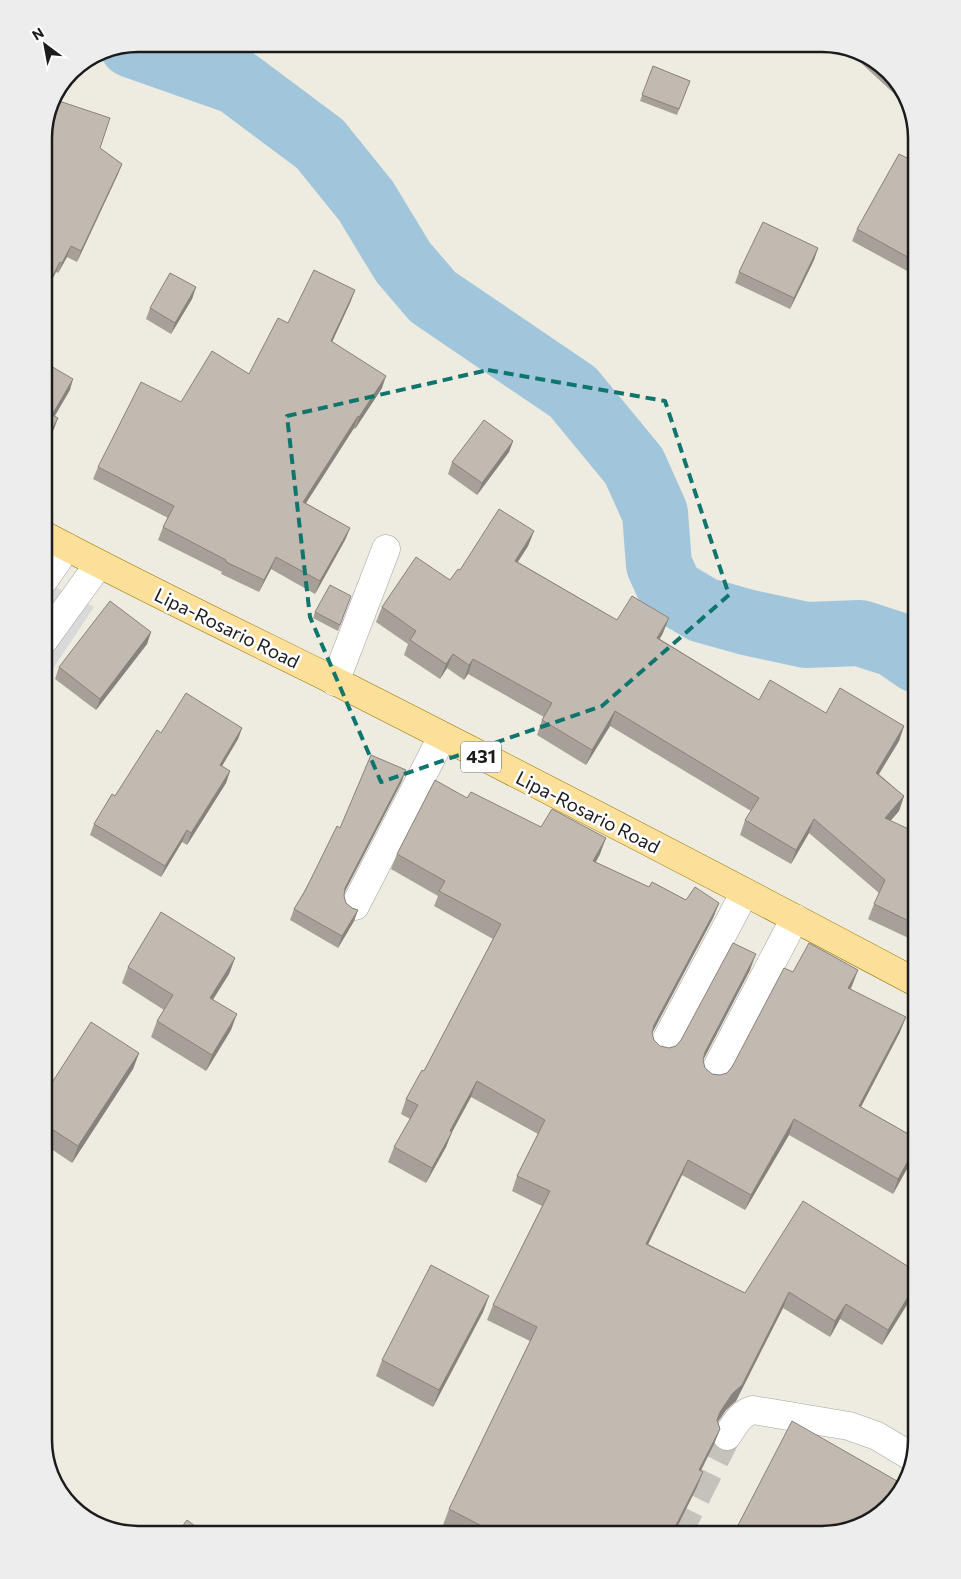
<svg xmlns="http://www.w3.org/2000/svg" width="961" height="1579" viewBox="0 0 961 1579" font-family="Commissioner,sans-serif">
  <rect width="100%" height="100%" fill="#eeebe1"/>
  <path fill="#dad9d9" d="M44,581L94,607L44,682Z"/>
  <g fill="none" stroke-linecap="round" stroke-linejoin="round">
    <path stroke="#a1c6dc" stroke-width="66" d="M132,45L237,82L320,144L366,201L403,262L433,297L573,392L634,466L655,513L659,565L671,591L703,610L746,622L806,635L860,633L894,644L917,660"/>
    <path stroke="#c4c2ba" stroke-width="28" stroke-dasharray="28 14" stroke-linecap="butt" d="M677,1535L727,1436"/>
    <defs>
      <g id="minor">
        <path d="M44,580L67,547"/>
        <path d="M44,640L99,564"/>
        <path d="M335,682L386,549"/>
        <path d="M355,906L442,737"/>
        <path d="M662,1048L745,892"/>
        <path d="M713,1075L795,918"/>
        <path d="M727,1436C734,1426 740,1413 753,1410L849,1426L877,1436L912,1457"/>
      </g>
      <path id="major" d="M44,535C140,586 238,633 335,681C530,780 724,880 917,983"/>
    </defs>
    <use href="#minor" stroke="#a3a3a3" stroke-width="29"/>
    <use href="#major" stroke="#947800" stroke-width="29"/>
    <use href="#minor" stroke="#fff" stroke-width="28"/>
    <use href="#major" stroke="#fcdf98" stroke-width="28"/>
  </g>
  <g fill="#a7a098">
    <path d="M808,44H821L819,49Z"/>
    <path d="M847,50L876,60L907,96L902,101Z"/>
    <path d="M653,66L690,81L677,115L640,101Z"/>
    <path d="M47,138L100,148L122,164L118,174L77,262L67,257L58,273L56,272Z"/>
    <path d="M917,163V257L909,272L852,241L857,229Z"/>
    <path d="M818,248L814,260L790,309L735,283L739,272Z"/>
    <path d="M196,287L192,299L171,334L146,319L150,308Z"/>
    <path d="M355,290L350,303L332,342L382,388L355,429L354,428L306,503L350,528L345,540L315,594L271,569L259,592L221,574L222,572L158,540L163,527L168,518L93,479L98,467L181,402L249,374L288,323Z"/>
    <path d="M513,441L509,452L477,495L448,474L452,462Z"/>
    <path d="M534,531L528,546L518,562L617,620L663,633L660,639L759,700L826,713L904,726L899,741L879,774L904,796L899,811L890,821L917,833V942L868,919L874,904L879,893L809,833L791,864L740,835L745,820L751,811L610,726L586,765L537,735L542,720L544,717L468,674L464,680L447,668L440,679L404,655L408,644L376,622L382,607L450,580L460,570Z"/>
    <path d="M351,596L338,631L313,618L315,612Z"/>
    <path d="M151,632L147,644L96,710L55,679L59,667Z"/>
    <path d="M242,728L238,739L222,766L230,771L226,783L187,845L182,842L161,877L90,835L94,824L161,733Z"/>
    <path d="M402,781L344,893V896L346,903L352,908L358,910L354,921L338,948L290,920L294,909L340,828Z"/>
    <path d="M467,798L541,827L600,854L595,862L649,887L686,900L719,903L713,918L652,1033L654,1040L660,1046L669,1048L676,1046L750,970L703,1060L705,1068L712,1074L720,1075L727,1073L732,1067L793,972L858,970L851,989L900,1032L861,1107L917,1139V1147L914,1156L893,1194L789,1135L745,1210L682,1175L648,1244L745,1293L917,1272V1288L916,1290L882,1345L840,1319L830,1337L783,1308L736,1401L726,1410L718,1422L720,1429L714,1444L701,1471L697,1487L673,1535H463L443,1525L449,1509L530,1341L487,1320L493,1305L542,1206L512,1191L517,1176L538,1134L471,1097L452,1132L446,1147L426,1183L388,1162L394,1147L410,1119L401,1114L406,1099L424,1071L493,939L434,906L438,896L391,869L397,854Z"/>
    <path d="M235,958L229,974L213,999L231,1030L206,1071L151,1037L157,1021L164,1010L122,983L128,967Z"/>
    <path d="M139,1053L133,1069L72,1163L44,1144V1095Z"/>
    <path d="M489,1296L483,1312L433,1407L376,1376L382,1360Z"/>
  </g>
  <g fill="#88827c">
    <path d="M905,93L907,96L902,101Z"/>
    <path d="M122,164L118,174L77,262L81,251Z"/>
    <path d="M71,246L67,257L58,273L62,263Z"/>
    <path d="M818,248L814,260L790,309L794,298Z"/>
    <path d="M917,253V257L909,272L913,260Z"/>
    <path d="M60,262L56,272L44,296V293Z"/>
    <path d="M196,287L192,299L171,334L175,323Z"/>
    <path d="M355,290L350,303L327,353L331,341Z"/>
    <path d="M386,376L382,388L355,429L359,417Z"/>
    <path d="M73,379L70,390L49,426L52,415Z"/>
    <path d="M358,416L354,428L299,514L303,502Z"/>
    <path d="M58,418L54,429L44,448V444Z"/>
    <path d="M513,441L509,452L477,495L482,483Z"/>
    <path d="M350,528L345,540L315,594L320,581Z"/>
    <path d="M534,531L528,546L509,575L515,561Z"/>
    <path d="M276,557L271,569L259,592L264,580Z"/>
    <path d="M669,618L663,633L651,652L657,638Z"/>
    <path d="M151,632L147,644L96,710L100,699Z"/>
    <path d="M453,654L447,668L440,679L446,664Z"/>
    <path d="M473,659L468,674L464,680L469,665Z"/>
    <path d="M615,711L610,726L586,765L592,750Z"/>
    <path d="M904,726L899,741L871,787L876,773Z"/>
    <path d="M242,728L238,739L216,776L220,765Z"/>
    <path d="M406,770L402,781L341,899L345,888Z"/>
    <path d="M230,771L226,783L187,845L191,833Z"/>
    <path d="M904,796L899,811L880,833L885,818Z"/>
    <path d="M814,819L809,833L791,864L796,850Z"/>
    <path d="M187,830L182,842L161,877L165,866Z"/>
    <path d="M606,838L600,854L588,877L593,861Z"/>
    <path d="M719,903L713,918L648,1041L654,1025Z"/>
    <path d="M358,910L354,921L338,948L342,936Z"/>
    <path d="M756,954L750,970L699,1068L705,1052Z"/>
    <path d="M235,958L229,974L204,1014L210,998Z"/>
    <path d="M858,970L852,985L842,1003L848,988Z"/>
    <path d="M237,1014L231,1030L206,1071L212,1055Z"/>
    <path d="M906,1017L900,1032L853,1122L859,1106Z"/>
    <path d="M139,1053L133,1069L72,1163L78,1146Z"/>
    <path d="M477,1081L471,1097L452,1132L446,1147L426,1183L432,1168L450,1131Z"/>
    <path d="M794,1119L789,1135L745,1210L751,1195Z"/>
    <path d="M917,1145V1147L914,1156L893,1194L898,1179Z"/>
    <path d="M688,1160L682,1175L641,1259L646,1244Z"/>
    <path d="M917,1282V1288L916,1290L882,1345L888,1330Z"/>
    <path d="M789,1292L783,1308L736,1401L726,1410L714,1427L720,1412Z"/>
    <path d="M489,1296L483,1312L433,1407L439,1390Z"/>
    <path d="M846,1304L840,1319L830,1337L835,1321Z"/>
    <path d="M720,1429L714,1444L693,1485L699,1470Z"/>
    <path d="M703,1472L697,1487L673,1535H671Z"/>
  </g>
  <g fill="#c2bab1" stroke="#88827c">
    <path d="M653,66L690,81L679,109L642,95Z"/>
    <path d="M59,101L110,118L100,148L122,164L81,251L71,246L62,263L60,262L44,293V136L47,138Z"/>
    <path d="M899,154L917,163V253L913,260L857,229Z"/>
    <path d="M763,222L818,248L794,298L739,272Z"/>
    <path d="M314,270L355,290L331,341L386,376L359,417L358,416L303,502L350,528L320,581L276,557L264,580L226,562V560L163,527L174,506L98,467L141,382L181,402L212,351L249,374L278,318L288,323Z"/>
    <path d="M170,273L196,287L175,323L150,308Z"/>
    <path d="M44,362L73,379L52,415L58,418L44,444Z"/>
    <path d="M484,420L513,441L482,483L452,462Z"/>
    <path d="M499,509L534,531L515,561L617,620L632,596L669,618L657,638L759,700L770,680L826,713L840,688L904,726L876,773L904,796L885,818L917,833V925L874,904L885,880L814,819L796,850L745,820L759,798L615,711L592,750L542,720L552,703L473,659L469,665L453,654L446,664L410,640L416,631L382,607L416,557L450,580L458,569L460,570Z"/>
    <path d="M330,585L351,596L340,625L315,612Z"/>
    <path d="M110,601L151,632L100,699L59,667Z"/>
    <path d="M186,693L242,728L220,765L230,771L191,833L187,830L165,866L94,824L112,794L115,796L157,730L161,733Z"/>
    <path d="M371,755L406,770L345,888L344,896L346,903L352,908L358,910L342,936L294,909L305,891L337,826L340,828Z"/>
    <path d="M435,780L467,798L471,792L541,827L552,809L606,838L593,861L649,887L652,882L686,900L695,887L719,903L654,1025L652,1033L654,1040L660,1046L669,1048L676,1046L681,1040L733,943L756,954L705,1052L703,1060L705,1068L712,1074L720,1075L727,1073L732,1067L784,968L793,972L809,943L858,970L848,988L906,1017L859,1106L917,1139V1145L898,1179L794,1119L751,1195L688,1160L646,1244L745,1293L803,1201L917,1272V1282L888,1330L846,1304L835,1321L789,1292L742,1385L732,1394L720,1412L717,1420L720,1429L699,1470L703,1472L671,1535H499L449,1509L537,1327L493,1305L550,1191L517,1176L545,1120L477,1081L450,1131L452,1132L432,1168L394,1147L418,1105L406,1099L422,1070L424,1071L501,924L439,891L445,881L397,854Z"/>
    <path d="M161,912L235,958L210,998L237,1014L212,1055L157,1021L173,995L128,967Z"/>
    <path d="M91,1022L139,1053L78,1146L44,1124V1095Z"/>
    <path d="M431,1265L489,1296L439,1390L382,1360Z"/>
    <path d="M792,1421L904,1485L902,1493L864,1526L823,1535H733Z"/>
    <path d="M187,1520L207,1535H176Z"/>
  </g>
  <path fill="none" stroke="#0f766e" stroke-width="4" stroke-dasharray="10 6" stroke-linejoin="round" d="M488,370L665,401L729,595L602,706L381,782L310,617L287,416Z"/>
  <g text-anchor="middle" stroke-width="5" stroke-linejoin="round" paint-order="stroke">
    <rect fill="#fff" stroke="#606060" stroke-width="1" x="461" y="741.5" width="40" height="31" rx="4"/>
    <g font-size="18" font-weight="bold" fill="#1c1c1c">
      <text x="481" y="763">431</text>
    </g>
    <g font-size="19" fill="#1c1c1c" stroke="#fff">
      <text transform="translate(227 628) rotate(26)" y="7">Lipa-Rosario Road</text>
      <text transform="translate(588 812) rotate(27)" y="7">Lipa-Rosario Road</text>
    </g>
  </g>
  <path d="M0 0H961V1579H0ZM138 52H822A86 86 0 0 1 908 138V1440A86 86 0 0 1 822 1526H138A86 86 0 0 1 52 1440V138A86 86 0 0 1 138 52Z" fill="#ededed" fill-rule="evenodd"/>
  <path fill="none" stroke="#1c1c1c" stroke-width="2.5" d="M138 52H822A86 86 0 0 1 908 138V1440A86 86 0 0 1 822 1526H138A86 86 0 0 1 52 1440V138A86 86 0 0 1 138 52Z"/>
  <g transform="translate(45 45) rotate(328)" stroke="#ffffff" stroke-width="4" paint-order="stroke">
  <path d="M0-4L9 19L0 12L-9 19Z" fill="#1c1c1c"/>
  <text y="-8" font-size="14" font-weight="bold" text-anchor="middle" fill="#1c1c1c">N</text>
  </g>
</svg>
